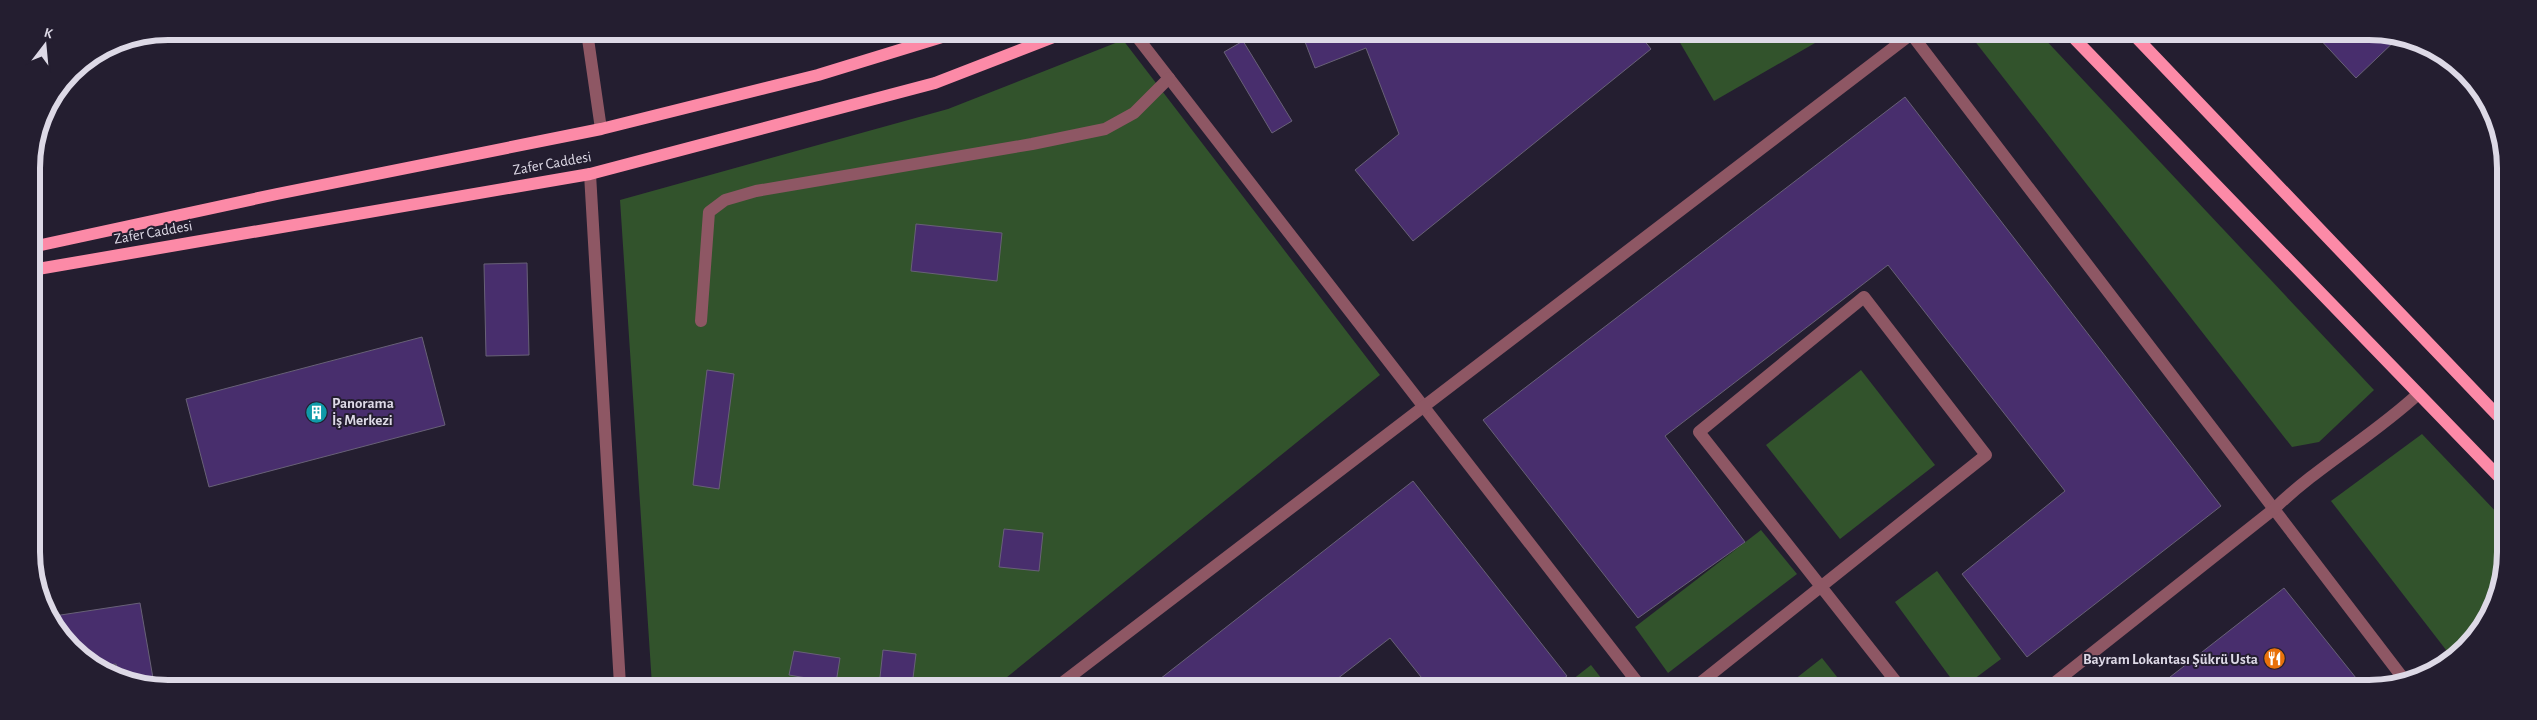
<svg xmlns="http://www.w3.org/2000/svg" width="2537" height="720" viewBox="0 0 2537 720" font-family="'Alegreya Sans',sans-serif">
  <rect width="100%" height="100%" fill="#241e30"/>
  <g fill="#32532c">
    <path d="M1675,34L1829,35L1714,101Z"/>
    <path d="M1970,35H2041L2374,390L2319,442L2292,447Z"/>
    <path d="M1123,40L1380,375L996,686L652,685L620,200L948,109Z"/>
    <path d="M1861,370L1935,465L1840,539L1766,445Z"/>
    <path d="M2422,434L2501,517V587L2459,655L2453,659L2331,501Z"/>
    <path d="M1761,530L1797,574L1668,673L1635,627Z"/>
    <path d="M1937,571L2001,659L1962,688H1958L1895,602Z"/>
    <path d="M1822,658L1845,687H1785Z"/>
    <path d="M1591,665L1608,687H1563Z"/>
  </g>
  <g fill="#482e6d" stroke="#686177">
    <path d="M1302,34H1639L1651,49L1413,241L1355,170L1399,134L1366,48L1315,68Z"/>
    <path d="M2317,36H2400L2356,78Z"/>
    <path d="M1243,41L1292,121L1272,133L1224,52Z"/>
    <path d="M1905,97L2221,506L2027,657L1962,574L2065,491L1888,265L1665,436L1745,542L1638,618L1483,420Z"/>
    <path d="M916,224L1002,233L997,281L911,271Z"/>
    <path d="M527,263L529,355L486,356L484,264Z"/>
    <path d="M422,337L445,425L209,487L186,399Z"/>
    <path d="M707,370L734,374L719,489L693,485Z"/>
    <path d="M1413,481L1567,676L1552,687H1429L1390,638L1328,686H1151Z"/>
    <path d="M1004,529L1043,533L1039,571L999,567Z"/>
    <path d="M2284,588L2364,688H2156Z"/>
    <path d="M140,603L154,684H133L118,675L116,664L102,666L71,648L54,616Z"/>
    <path d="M883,650L916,654L912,686H879Z"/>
    <path d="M794,651L840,658L836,683L789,675Z"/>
  </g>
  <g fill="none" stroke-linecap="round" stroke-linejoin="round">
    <g stroke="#8e5764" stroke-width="12">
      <path d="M587,32L601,129"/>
      <path d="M1134,33L1641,687"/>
      <path d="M1912,35L2406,682"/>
      <path d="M590,174L620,685"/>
      <path d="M701,321L709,212L725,200L756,191L1032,144L1105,129L1134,113L1169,78"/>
      <path d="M1058,686L1910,35"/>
      <path d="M1695,687L1986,455L1864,297L1699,432L1901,688"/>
      <path d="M2048,688L2274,509C2318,466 2373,436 2418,394"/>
    </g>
    <g stroke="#fc8aa7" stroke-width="12">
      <path d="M2071,35L2502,480"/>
      <path d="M2134,35L2502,420"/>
      <path d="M32,247L277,194L601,129L818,75L955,33"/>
      <path d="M32,270L590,174L935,83L1064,33"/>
    </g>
  </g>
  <defs>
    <symbol id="building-disc" viewBox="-11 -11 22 22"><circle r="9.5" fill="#0f9aa8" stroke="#241e30"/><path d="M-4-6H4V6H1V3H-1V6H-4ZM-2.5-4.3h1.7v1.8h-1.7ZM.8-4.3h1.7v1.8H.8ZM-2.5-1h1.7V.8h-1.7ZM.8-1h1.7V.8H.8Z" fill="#fff"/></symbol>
    <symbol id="restaurant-disc" viewBox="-11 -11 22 22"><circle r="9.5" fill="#e8710a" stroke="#241e30"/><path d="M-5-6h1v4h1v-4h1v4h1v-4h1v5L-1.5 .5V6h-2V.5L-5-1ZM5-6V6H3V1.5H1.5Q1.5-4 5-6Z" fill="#fff"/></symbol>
  </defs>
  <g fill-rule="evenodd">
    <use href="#building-disc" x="304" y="400" width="25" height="25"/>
    <use href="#restaurant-disc" x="2262" y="646" width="25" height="25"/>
  </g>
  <g text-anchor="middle" stroke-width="4" stroke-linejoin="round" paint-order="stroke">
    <g font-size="15" fill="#ddd9e6" stroke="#241e30">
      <text transform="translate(552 163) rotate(-10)" y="5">Zafer Caddesi</text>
      <text transform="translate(153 232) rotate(-10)" y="5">Zafer Caddesi</text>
    </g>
    <g font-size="15" font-weight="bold" fill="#ddd9e6" stroke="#241e30" text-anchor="start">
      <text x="332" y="408">Panorama<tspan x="332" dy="17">İş Merkezi</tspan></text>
      <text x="2258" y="664" text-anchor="end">Bayram Lokantası Şükrü Usta</text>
    </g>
  </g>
  <path d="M0 0H2537V720H0ZM168 40H2369A128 128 0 0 1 2497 168V552A128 128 0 0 1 2369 680H168A128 128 0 0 1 40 552V168A128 128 0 0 1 168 40Z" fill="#241e30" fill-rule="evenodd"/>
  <path fill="none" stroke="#ddd9e6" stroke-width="6" d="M168 40H2369A128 128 0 0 1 2497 168V552A128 128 0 0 1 2369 680H168A128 128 0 0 1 40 552V168A128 128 0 0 1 168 40Z"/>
  <g transform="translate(45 45) rotate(16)" stroke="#241e30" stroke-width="4" paint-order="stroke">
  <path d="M0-4L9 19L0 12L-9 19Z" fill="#ddd9e6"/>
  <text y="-8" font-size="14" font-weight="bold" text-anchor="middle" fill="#ddd9e6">K</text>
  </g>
</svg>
